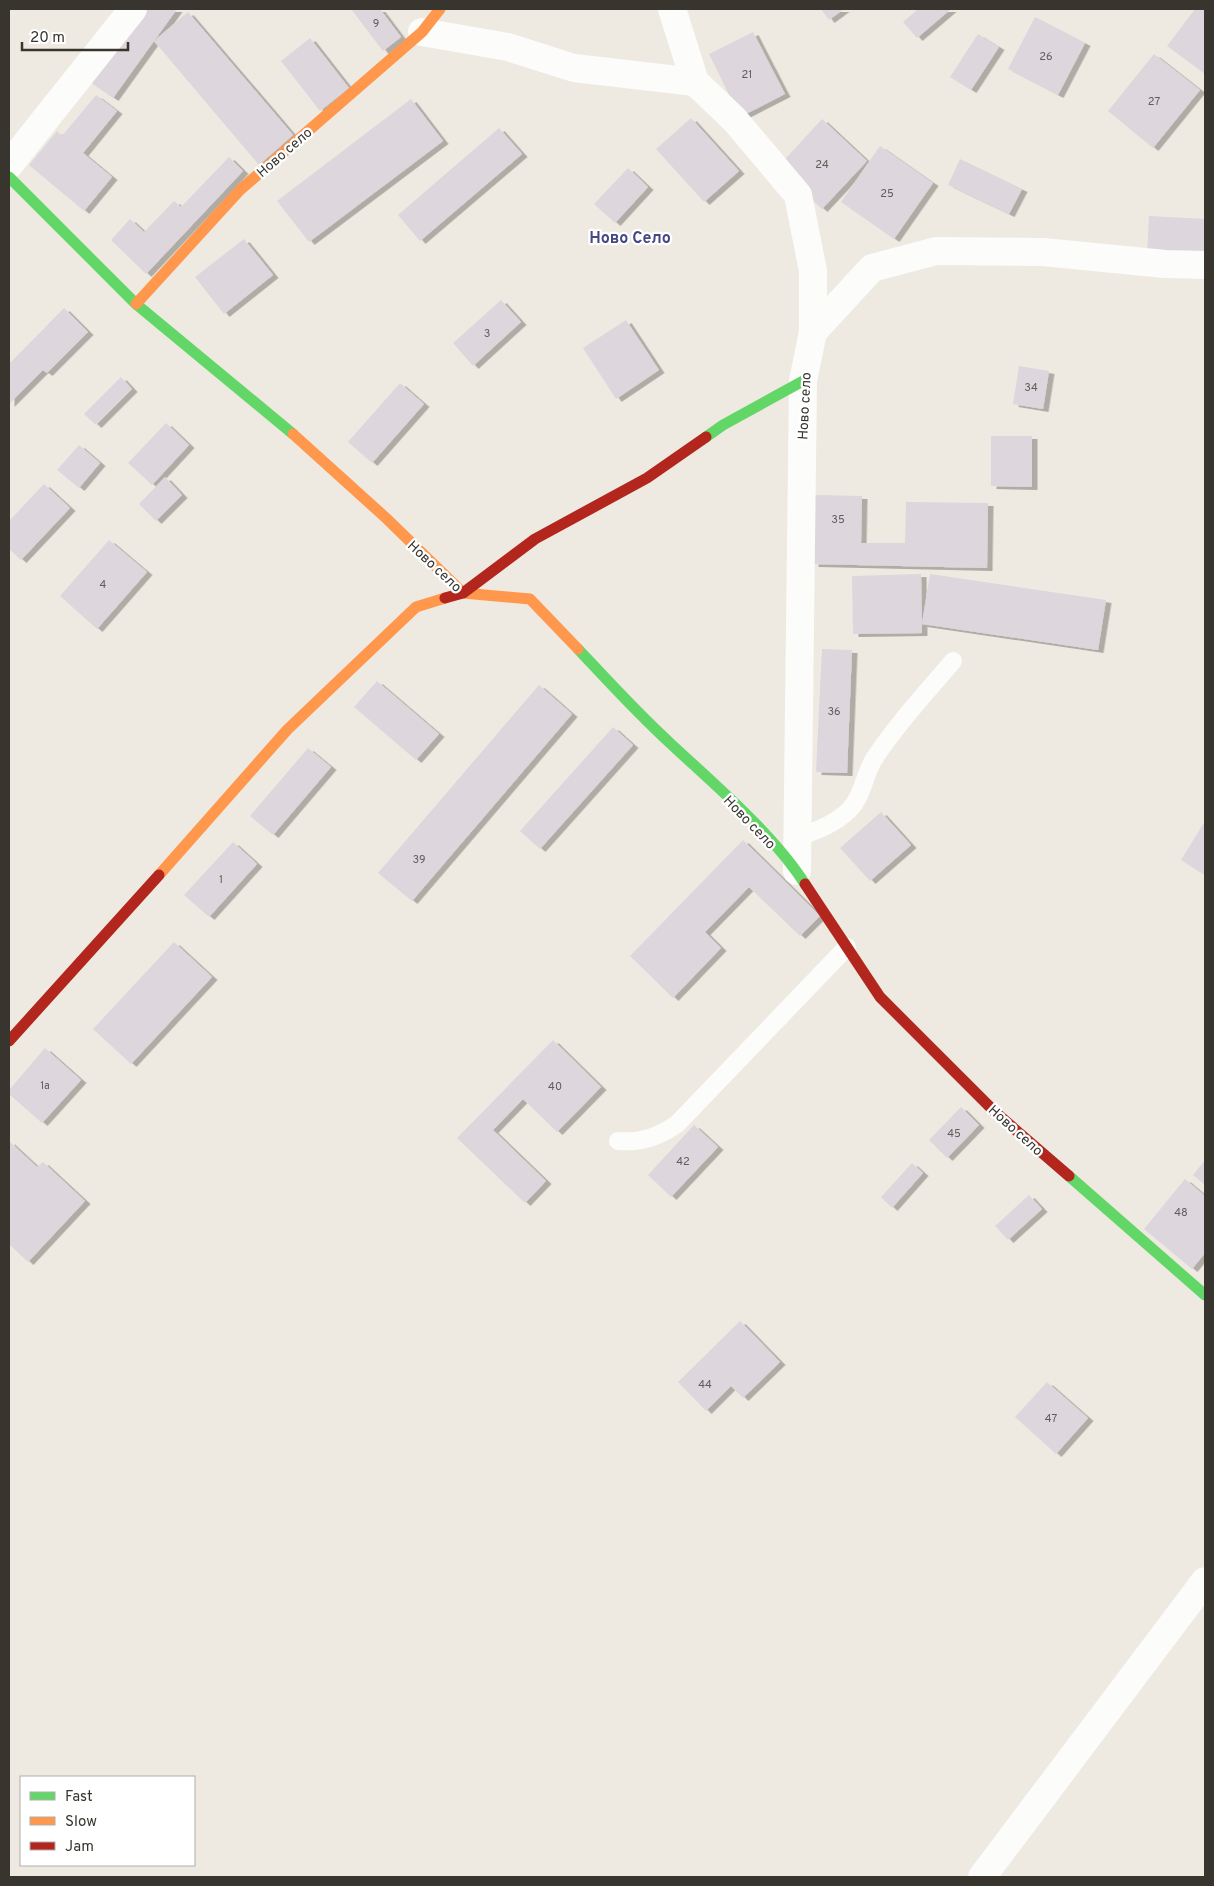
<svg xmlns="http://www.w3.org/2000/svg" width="1214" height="1886" viewBox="0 0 1214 1886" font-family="Overpass,sans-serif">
  <defs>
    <filter id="shadow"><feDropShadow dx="5.5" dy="3" stdDeviation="0" flood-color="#0004"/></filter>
  </defs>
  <rect width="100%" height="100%" fill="#eeeae2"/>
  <g fill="#ddd6dc" filter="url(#shadow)">
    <path d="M143,9H177L113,98L90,82Z"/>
    <path d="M351,9H380L401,37L383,51Z"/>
    <path d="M821,9H844L829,20Z"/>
    <path d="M918,9H951L917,38L903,22Z"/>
    <path d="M1195,9H1205V74L1167,46Z"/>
    <path d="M188,12L293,135L259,165L154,41Z"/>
    <path d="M1035,17L1085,43L1058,95L1008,69Z"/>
    <path d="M753,32L785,94L740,117L709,54Z"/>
    <path d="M978,34L999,47L971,90L950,77Z"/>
    <path d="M310,38L349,88L320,111L281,61Z"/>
    <path d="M1154,54L1200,90L1153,148L1108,111Z"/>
    <path d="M96,95L117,111L83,153L112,177L84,211L29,165L57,131L62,136Z"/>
    <path d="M411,99L443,141L309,242L277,201Z"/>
    <path d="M691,118L739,171L704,202L656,149Z"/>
    <path d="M822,119L867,161L822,209L777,168Z"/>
    <path d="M499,128L522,154L420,241L398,215Z"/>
    <path d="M880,146L933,183L894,239L841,202Z"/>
    <path d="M229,157L243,171L146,274L111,240L130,219L144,232L174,201L181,207Z"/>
    <path d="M960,159L1022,189L1009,214L948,185Z"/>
    <path d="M628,168L648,187L615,223L594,204Z"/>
    <path d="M1149,216L1205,219V260L1147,257Z"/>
    <path d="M244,239L273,275L224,314L195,277Z"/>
    <path d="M501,300L521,322L473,366L453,343Z"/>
    <path d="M64,308L88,332L47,373L43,370L9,404V364Z"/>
    <path d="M626,320L659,370L616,399L583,348Z"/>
    <path d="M1019,366L1049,371L1043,409L1013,404Z"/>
    <path d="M121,377L132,389L96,425L84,414Z"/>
    <path d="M400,383L424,404L372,463L348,442Z"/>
    <path d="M166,423L189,445L152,485L128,463Z"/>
    <path d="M991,436H1032V487L991,486Z"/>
    <path d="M79,445L100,463L79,488L57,470Z"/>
    <path d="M165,477L182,495L156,521L139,504Z"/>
    <path d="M44,484L70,508L21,560L9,549V521Z"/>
    <path d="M815,495L862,496L861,543H905L906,502L988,503L987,568L813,564Z"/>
    <path d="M109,540L147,572L97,629L60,596Z"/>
    <path d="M921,574L922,633L853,634L852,576Z"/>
    <path d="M930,574L1106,600L1098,650L922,624Z"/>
    <path d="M822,649L852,650L847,773L816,772Z"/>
    <path d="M377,681L439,734L416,760L354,707Z"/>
    <path d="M539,685L572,714L412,901L378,873Z"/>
    <path d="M613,727L633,745L540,849L520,831Z"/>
    <path d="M308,748L331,767L273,835L250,816Z"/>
    <path d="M881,812L911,845L870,881L840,848Z"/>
    <path d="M1205,821V870L1203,874L1181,860Z"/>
    <path d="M743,840L820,916L800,936L749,887L705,932L721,948L673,998L630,956Z"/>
    <path d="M233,842L257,864L209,917L184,895Z"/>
    <path d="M174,942L212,977L131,1064L93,1029Z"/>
    <path d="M553,1040L601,1087L557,1132L523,1099L493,1130L546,1181L525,1203L457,1138Z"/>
    <path d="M45,1048L81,1080L42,1123L9,1094V1090Z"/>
    <path d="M961,1107L979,1125L947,1158L929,1140Z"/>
    <path d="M694,1125L718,1147L671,1197L648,1175Z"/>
    <path d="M9,1141L37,1167L43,1162L85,1201L28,1262L9,1244Z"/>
    <path d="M1205,1160V1185L1193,1175Z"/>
    <path d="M912,1163L923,1173L892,1208L881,1197Z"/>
    <path d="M1185,1179L1205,1196V1253L1192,1269L1144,1229Z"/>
    <path d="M1029,1195L1042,1209L1008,1240L995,1226Z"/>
    <path d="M740,1321L780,1362L743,1398L731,1386L706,1411L678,1382Z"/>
    <path d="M1047,1382L1088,1418L1056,1454L1015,1417Z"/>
  </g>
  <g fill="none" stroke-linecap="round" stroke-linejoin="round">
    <g stroke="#fcfcfb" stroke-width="18">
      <path d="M798,837C816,831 835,824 849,810C863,796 864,775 874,759C897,724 926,693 953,661"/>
      <path d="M618,1141C641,1143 658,1137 677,1124L847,947"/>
    </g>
    <g stroke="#fcfcfb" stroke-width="28">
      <path d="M672,9L695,82L734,119L798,195L813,271V332L803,381L797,871"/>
      <path d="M422,32L508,47L574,68L695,82"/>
      <path d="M9,165L133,9"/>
      <path d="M813,332L872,268L936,251L1043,252L1165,264L1205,265"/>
      <path d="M982,1877L1205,1581"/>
    </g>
    <g stroke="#63d668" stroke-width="11">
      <path d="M9,177L136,304L293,434"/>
      <path d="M706,437L723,425L803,381"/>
      <path d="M578,649C608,681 638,714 671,744C715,785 773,834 805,884"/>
      <path d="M1069,1176L1205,1295"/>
    </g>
    <g stroke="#ff974d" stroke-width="11">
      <path d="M136,304L240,190L422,32L440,9"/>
      <path d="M293,434L386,518L463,593L530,599L578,649"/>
      <path d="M159,875L287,730L416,607L445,598"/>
    </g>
    <g stroke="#b3261e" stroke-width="11">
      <path d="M445,598L463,593L535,539L647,478L706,437"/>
      <path d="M805,884L880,997L995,1112L1069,1176"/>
      <path d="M9,1041L159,875"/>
    </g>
  </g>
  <g text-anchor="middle" stroke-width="4.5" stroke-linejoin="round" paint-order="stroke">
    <g font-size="11" fill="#615d5a">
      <text x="376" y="27">9</text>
      <text x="1046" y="60">26</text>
      <text x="747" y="78">21</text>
      <text x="1154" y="105">27</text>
      <text x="822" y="168">24</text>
      <text x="887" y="197">25</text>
      <text x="487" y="337">3</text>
      <text x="1031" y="391">34</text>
      <text x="838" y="523">35</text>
      <text x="103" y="588">4</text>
      <text x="834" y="715">36</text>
      <text x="419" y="863">39</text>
      <text x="221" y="883">1</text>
      <text x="45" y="1089">1a</text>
      <text x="555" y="1090">40</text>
      <text x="954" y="1137">45</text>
      <text x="683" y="1165">42</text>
      <text x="1181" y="1216">48</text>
      <text x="705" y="1388">44</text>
      <text x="1051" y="1422">47</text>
    </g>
    <g font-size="14" fill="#38352f" stroke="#fff">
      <text transform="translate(284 152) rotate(-41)" y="5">Ново село</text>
      <text transform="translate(804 406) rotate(-87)" y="5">Ново село</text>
      <text transform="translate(435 566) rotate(43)" y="5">Ново село</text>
      <text transform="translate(750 822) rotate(46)" y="5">Ново село</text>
      <text transform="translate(1016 1130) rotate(42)" y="5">Ново село</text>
    </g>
    <g font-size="16" font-weight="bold" fill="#454885" stroke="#fff">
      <text x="630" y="243">Ново Село</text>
    </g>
  </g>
  <rect width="1214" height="1886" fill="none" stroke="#38352f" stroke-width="20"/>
  <rect x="20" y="1776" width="175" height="90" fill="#ffffff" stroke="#afaeac"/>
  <rect x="30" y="1792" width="25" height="8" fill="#63d668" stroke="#afaeac"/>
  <text x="65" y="1801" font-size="15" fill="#38352f">Fast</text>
  <rect x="30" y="1817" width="25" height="8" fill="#ff974d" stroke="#afaeac"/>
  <text x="65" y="1826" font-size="15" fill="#38352f">Slow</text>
  <rect x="30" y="1842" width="25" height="8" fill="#b3261e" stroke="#afaeac"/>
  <text x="65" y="1851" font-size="15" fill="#38352f">Jam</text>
  <path d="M22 42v8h106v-8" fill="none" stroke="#38352f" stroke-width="2.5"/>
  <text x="30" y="42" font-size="15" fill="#38352f" stroke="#ffffff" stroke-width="4" paint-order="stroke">20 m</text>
</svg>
